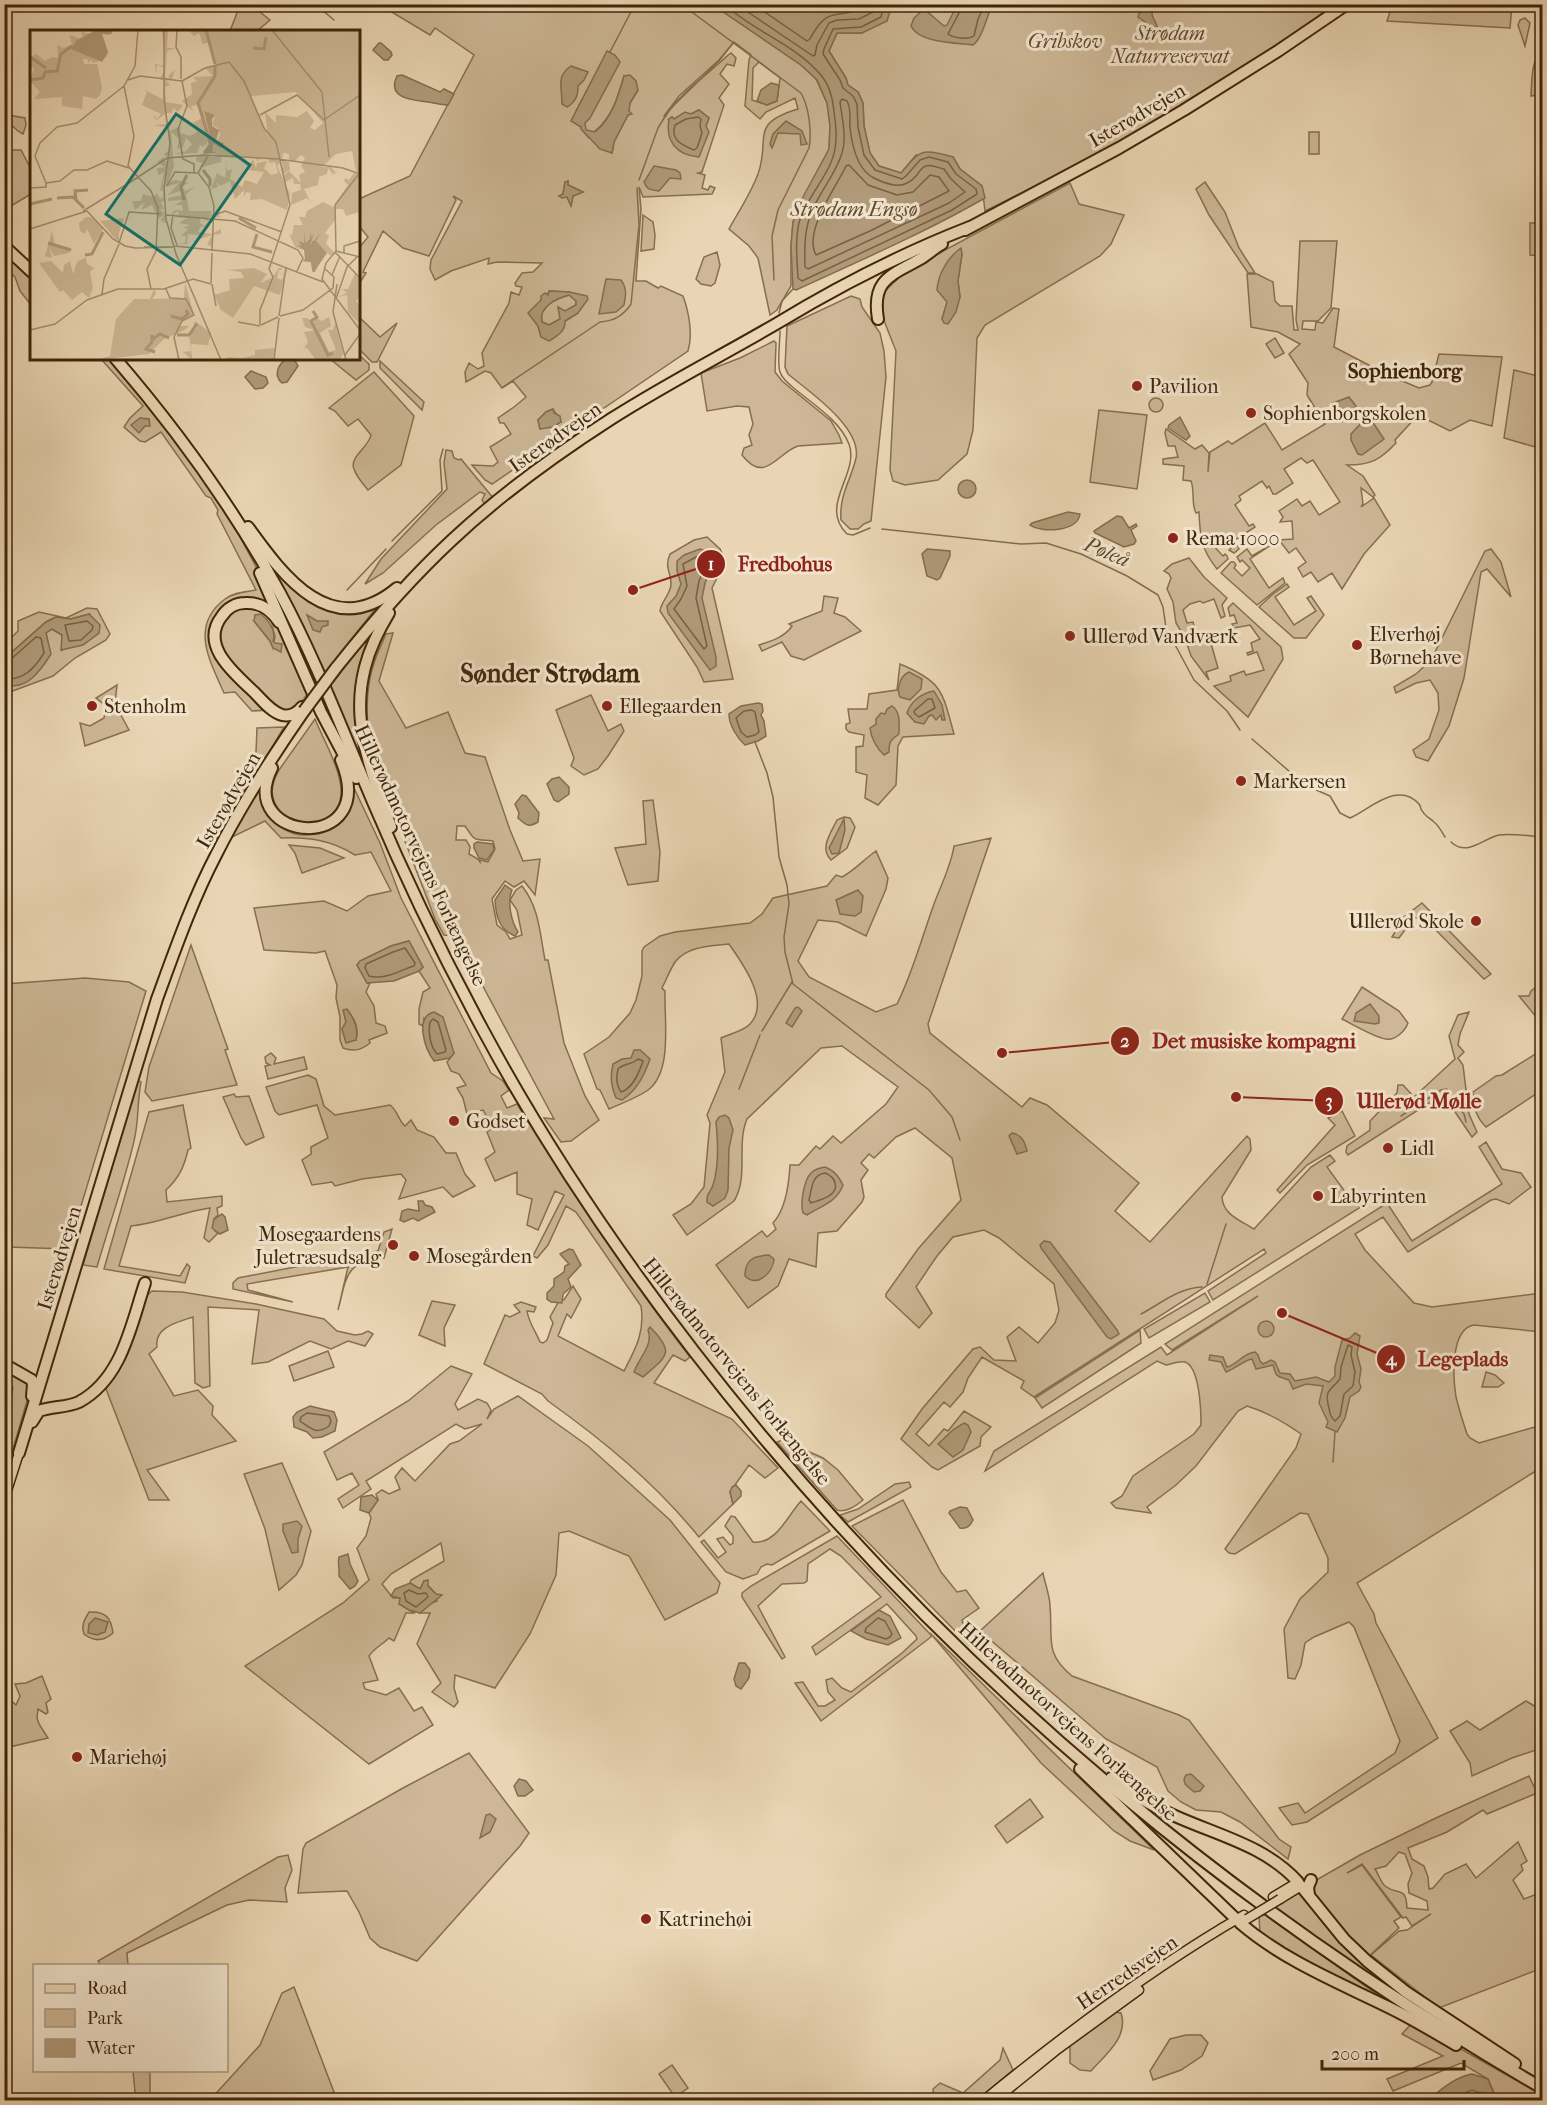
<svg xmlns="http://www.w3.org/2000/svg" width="1547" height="2105" viewBox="0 0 1547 2105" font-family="'IM FELL French Canon',serif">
  <rect width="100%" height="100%" fill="#e9d5b3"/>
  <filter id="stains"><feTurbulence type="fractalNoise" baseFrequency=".00333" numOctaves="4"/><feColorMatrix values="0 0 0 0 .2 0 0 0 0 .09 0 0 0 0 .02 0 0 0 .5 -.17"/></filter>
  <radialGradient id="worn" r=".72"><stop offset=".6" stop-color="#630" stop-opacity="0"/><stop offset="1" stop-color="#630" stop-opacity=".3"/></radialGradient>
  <g fill="#cdb796" stroke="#886e4f" stroke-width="1.5" fill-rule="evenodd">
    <path d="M240,5H251L270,20L257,31H230Z"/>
    <path d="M380,5H716L722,11L801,65L816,79L827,103L830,126L829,149L793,222L791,246V286L777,310L770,315L758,258L749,246L729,229C739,211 751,193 758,174C771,138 748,124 798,109L795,98L766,112L760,119L745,106L749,60L751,55L734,42L719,60L679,96L664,116L665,117C679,94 707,75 727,56L731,53L736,58L734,66L727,64L720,74L729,84L719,98L724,105L702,172L698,173L705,175L702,188L708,190L710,186L715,188L712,194L643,197L639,187L641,209L636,281H646L658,288L661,286L683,296C689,312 693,335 688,351L492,484L485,480L472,465L493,466L498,462L490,447L511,434L504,423H500L498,418L514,407L526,397L513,381L502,388L491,373L485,371L466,382L465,372L469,363L478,369L484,366L482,353L509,303L511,292L519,295L522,287L516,286L515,283L522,273L533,272L542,263L497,262L488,264L489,258L451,271L435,280L430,269L431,260L462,201L453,196L456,200L429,256L403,248L383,231L363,272L366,273L358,286L359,248L368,237L359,226V199L410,176L474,55L435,28L430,35ZM759,62L780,78L777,101L767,105L752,100L753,68ZM601,65L590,118L584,123L586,131L594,132C612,118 618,97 624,76L638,90L630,103L628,115L614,142L612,153L588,137L582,130L576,111ZM699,110L709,118L706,126L669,119L672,117L674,119L685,113L691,114ZM568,181V185L583,192L573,196L571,205L567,197L560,196L563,194L565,182ZM550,291L569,292L579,295L578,313L541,336L538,326L541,300ZM553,409L561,422L540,429L538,420L546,412Z"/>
    <path d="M888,5H1336C1279,43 1222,82 1163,117C1106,151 1045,181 985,211L982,186L960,169L953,157L916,155L901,173L879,166L870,153L864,126L863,103L858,92L848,85L846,78L829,51L837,33H862L891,8Z"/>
    <path d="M1431,5H1512L1510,28L1387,21L1391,9Z"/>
    <path d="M1525,18L1530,23L1525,46L1518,25L1520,20Z"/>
    <path d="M1542,50V94L1531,96C1532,81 1531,60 1542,50Z"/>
    <path d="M4,110L8,115L25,118L26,125L23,134C16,131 8,123 8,115L5,114Z"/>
    <rect x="1309" y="132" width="10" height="22"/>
    <path d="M5,150H21L31,169V194L11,206L5,205Z"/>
    <path d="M1205,182L1225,212L1239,248L1255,273H1248L1209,215L1196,189Z"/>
    <path d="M1070,183L1079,204L1124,215L1111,244L1100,256L985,325L977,338L973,430L967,454L938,480L905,485L893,481L890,470L896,351L883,318V293L906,271ZM962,254L958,281L960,297L942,319Z"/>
    <path d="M643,215L653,222L655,235L654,249L641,251Z"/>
    <path d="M1530,223H1542V256L1530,255Z"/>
    <path d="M1300,241H1337L1331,308L1318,321H1303L1302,329L1315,330L1316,322L1323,323L1333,308L1339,309L1334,347L1388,375L1419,388L1430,385L1432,382L1439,354L1502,357L1492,426L1470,420L1450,431L1418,415L1395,440L1396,443C1380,460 1371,465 1347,465L1363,476L1375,495L1373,497L1361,488L1363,504L1361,507L1374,498L1390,525L1364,554L1342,589L1332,573L1318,582L1311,572L1303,577L1298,568L1306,562L1296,548L1289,553L1279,540L1293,539L1292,521L1280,522L1283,517L1279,511L1297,499L1302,506L1310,501L1319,515L1340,502L1313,460L1307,463L1301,458L1284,469L1293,483L1276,494H1273L1269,486L1267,488L1262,481L1239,496L1241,500L1235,505L1249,526L1253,524L1255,527L1235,540L1239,549L1234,553L1229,550L1231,548L1217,533L1209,541L1223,556L1225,554L1227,556L1228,559L1217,569C1201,549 1200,537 1199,512L1196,513C1191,504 1195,491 1191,481L1183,480L1184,466L1163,464V459L1178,457L1175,446H1168L1165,433L1166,429L1195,449L1202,445L1209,453L1208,472L1210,452L1228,441L1232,444L1265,423L1282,450L1325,424L1307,395L1308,383L1289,354L1300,344L1278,332L1251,327L1247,274H1257L1273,282L1275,301L1280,306H1292L1294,330H1298L1296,320Z"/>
    <path d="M5,250L31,276V305L20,291L15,277L5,268Z"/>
    <path d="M717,252L720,265L715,283L711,286L701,284L696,279L704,257Z"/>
    <path d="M569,295L576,301V305L565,311L560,319L549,325L542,322C538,307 557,298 569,295Z"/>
    <path d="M851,296L860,299L862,307L880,333L884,351L886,377L871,521L864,524L858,529H850L841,520C839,495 851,480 856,458C862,427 808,391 788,374L785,367L787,326Z"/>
    <path d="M359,317L380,337L397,323L377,362H372L359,349Z"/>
    <path d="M1275,338L1284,353L1275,358L1266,344Z"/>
    <path d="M774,341L776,343L775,372L782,381L831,421L839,435L842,443L798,446C777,453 765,485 742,455L744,448L752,445L749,435L753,424L749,407L737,406L707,411L701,373L740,358Z"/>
    <path d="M359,355L369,364V370L356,380L330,359L358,358Z"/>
    <path d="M101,359H112C177,435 237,518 277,611L254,601L231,606L212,638L268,710L252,711L235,692L224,693C210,661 189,626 225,599C234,592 246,592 256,590L217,514L218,510L211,498L206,496L161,432L145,442L140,441L124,427L130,418L143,406Z"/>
    <path d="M380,361L424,402L422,410L380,368Z"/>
    <path d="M1514,370L1542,377V449L1504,438Z"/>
    <path d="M374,372L414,416L401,465L368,490C363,484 356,476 354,469C349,457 369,447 371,435L358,419L348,426L335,411L329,408Z"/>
    <circle cx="1156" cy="405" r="7"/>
    <path d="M1099,410L1147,415L1137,489L1090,482Z"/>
    <path d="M446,450L452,451L454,458L459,460L461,459L494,499L486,506L482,500L485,494L480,492L436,525L383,573L365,584L381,559L447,489L444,463Z"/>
    <path d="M245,526L293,587L357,611L376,608L323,675Z"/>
    <path d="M707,537L720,549L724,558V564L712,588L733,679L704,682L697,667L660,611C661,601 671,594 671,584C671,571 664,568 670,554L694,540Z"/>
    <path d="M1277,541L1250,559L1269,588L1283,578L1285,583L1257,605L1221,573L1231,562H1234L1236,565L1234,568L1242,576L1250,568L1242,560L1240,562L1237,557L1247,549L1252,556Z"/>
    <path d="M1491,549L1501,562L1511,597L1487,569L1481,572L1464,678L1449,726L1428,761L1416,757L1413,750L1429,739L1439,710L1438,693L1430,680L1416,683L1396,693L1394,687L1416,674L1431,660L1485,551Z"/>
    <path d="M1189,558L1204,577L1227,598L1222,605L1225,616L1221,618L1214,599L1203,603L1200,601L1190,604L1183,610L1187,623L1193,622L1197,636L1208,633L1218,668L1206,672L1209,680L1191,656L1185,638L1176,623L1173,602L1167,589L1171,578L1169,574L1164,571L1172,564Z"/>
    <path d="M1287,584L1289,587L1275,597L1294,625L1316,611L1307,598L1311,596L1324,615L1306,638H1294L1259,607L1273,594Z"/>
    <path d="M824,596L838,598L834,613L845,617L861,631L804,660L791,656L782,642L762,651L759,645C771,641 785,637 792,626L789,624L822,611Z"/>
    <path d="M1233,603L1281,647L1283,659L1248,717L1214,686L1231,681L1230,676L1244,671L1246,675L1264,670L1257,652L1248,655L1247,653L1253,651L1251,643L1260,639L1250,625L1234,628L1232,624L1237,623L1234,615L1230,616L1228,608Z"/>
    <path d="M251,606L276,621L308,693L296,710C285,711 278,709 269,703L219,649L221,623L233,610ZM254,621L272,626L275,636L273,648L270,641Z"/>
    <path d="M87,608L97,609L110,634L106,640L75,658L53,676L10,692L5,690V684L8,686L41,668L50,654L46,633L52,629L62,635V650L89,614L71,619L56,617L46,622L5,658V644L18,631V621L39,612L66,618Z"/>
    <path d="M378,625L357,714L385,817L330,686Z"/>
    <path d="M393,633L379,681L406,728L448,712L465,753L485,757L510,830L523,861L540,859L535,895L524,881L514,887L505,881L492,899L497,925L506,932L510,939L522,935L517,910L510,900L516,890L522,886C539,907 540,934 545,960H548L564,1043L585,1096L599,1120L571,1141L561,1142L544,1118L554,1119L456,936L444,935L435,919L373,758C366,727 364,691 375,660C378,652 382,643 386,634ZM457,826H465C476,842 472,839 493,841L495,849L488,862L480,860V862L478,859L469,854L470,847L466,840H456Z"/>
    <path d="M900,664C943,682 942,691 954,734L903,737L898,746L896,785L878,805L865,798L867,775L856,772V747L863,746L864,735L849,732L846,729V724L850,723L848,709H867L869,694L897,690Z"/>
    <path d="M117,685L115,704L129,730L85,746L80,723L90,726L104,718L106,706L96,698Z"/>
    <path d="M591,695L608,731L621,724L624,731L608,756L598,769L584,775L571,766L574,758L556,710Z"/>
    <path d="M315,719C323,739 342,771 341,793C339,843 247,824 279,770Z"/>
    <path d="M284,727L235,811L210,861L226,805L248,760L256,752L257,728Z"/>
    <path d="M264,780C256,820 296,851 331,826C336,823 338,816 342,811C347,802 352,796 353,786L380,843L401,898L491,1073L503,1081L509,1090L501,1096L507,1108L517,1104C572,1190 627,1276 690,1357L685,1361L673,1355L654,1383L732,1419L778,1468L765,1478L749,1465L730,1492L733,1504L699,1537C655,1483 604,1441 548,1401L542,1394L484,1364L505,1315L510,1317L520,1312L514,1305L521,1302L536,1307L534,1312L527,1311C529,1323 535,1330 540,1342L543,1343L547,1340L553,1323L550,1317L560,1299L564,1300L573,1286L581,1299L571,1318L567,1314L558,1336L624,1371C636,1348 645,1332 641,1306L576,1212L566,1206L548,1245L537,1258L533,1256L564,1195L555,1191L538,1230L527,1225L532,1199L517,1194V1172L495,1181L485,1159L495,1152L487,1132L500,1123L492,1126L483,1110L467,1114L463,1098L457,1088L466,1085L459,1074L451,1071L447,1062L454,1053L424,1018L423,1026L419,1024V1009L423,992L430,988L419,971L423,967L409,941L391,946L360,961L357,965L367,983H370L366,992L374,1006L376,1023L385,1026L387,1033L369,1040L370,1043C361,1050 354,1052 343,1048L340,1040V1017L336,998L337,985L325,951L316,953L264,950L254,908L324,901L347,911L368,896L391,891L371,852L355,855C331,840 309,837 281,838L265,821L230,838ZM344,1011C355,1016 359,1028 356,1040L342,1029L346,1022Z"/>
    <path d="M653,800L660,852L658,881L628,885L615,848L646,844L643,801Z"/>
    <path d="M844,817L850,818L855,827L847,848L831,860C819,848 831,833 837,820Z"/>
    <path d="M991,838L928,1024L930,1033L1022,1107L1030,1098L1047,1105L1139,1183L1115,1211L1150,1242L1247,1136L1250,1139L1251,1150L1222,1197C1223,1215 1240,1220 1254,1229L1311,1167L1330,1155L1335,1161L1327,1167L1351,1200L1362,1193L1367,1203L1213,1300L1208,1291L1266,1253L1264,1249L1034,1397L1021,1388L1024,1381L982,1357L968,1378L963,1392L950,1407L944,1402L916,1434L929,1446L944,1429L948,1431L964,1411L991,1427L981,1437L980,1446L938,1470L932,1467L901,1439L922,1409L973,1349L980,1347L994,1360L1016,1361L1007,1337L1019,1327L1038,1343L1055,1323L1059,1310L1054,1284L999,1238L984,1230L953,1237L937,1256L916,1287L932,1313L919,1328L886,1297V1294L918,1249L961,1200L952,1158L915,1128L896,1137L874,1158L869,1154L861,1163L868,1170L861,1180L864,1197L862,1202L837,1231L818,1233L816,1267L789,1259L778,1286L748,1308L716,1265L762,1231L767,1237L776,1229L773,1223C786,1209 789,1184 790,1165H799L816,1146L820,1149L833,1136L841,1143L886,1104L898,1087L842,1046L821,1048L747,1119C736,1145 749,1177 734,1201L687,1235L673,1215L691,1204L704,1187L710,1123L707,1115L725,1072L721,1038C729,1034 744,1031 750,1024C771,1001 742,963 729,944C711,946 687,946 675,962C670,970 666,980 662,988L665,991C664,1019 673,1072 648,1090C637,1098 622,1103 609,1109L600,1090L597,1089L584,1054L609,1037L630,1013L636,1000L642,976V951L644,947L660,936L675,932L750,923L762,914L773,898L827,886L836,875L842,877C855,870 863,860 876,851L888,878L886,889L866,936L838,922L818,920L798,961L809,977L876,1012L897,1004C913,972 922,937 934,904C941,885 951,866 954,846Z"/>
    <path d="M289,845L320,848L344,858L302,873L295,853Z"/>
    <path d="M1422,903L1491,974L1484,979L1480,975L1423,917L1414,918L1399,938L1392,937L1404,917Z"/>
    <path d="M191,945L228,1049L225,1050L237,1085L152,1101L145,1092L149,1067Z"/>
    <path d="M85,978L129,982L146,991L68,1249L7,1247L4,1241L5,984Z"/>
    <path d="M1362,987L1399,1011L1408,1023C1405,1031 1395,1041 1386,1039C1376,1038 1352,1024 1342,1019Z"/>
    <path d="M1535,988L1542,994V1024L1519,996H1529L1531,991Z"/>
    <path d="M1469,1012L1460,1034L1458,1045L1464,1052L1458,1058L1463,1065L1469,1114L1477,1132L1472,1137L1443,1094L1348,1155L1346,1152L1347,1146L1370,1130V1121L1397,1093L1398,1085H1403L1414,1097L1455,1059L1449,1036L1458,1015Z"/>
    <path d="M271,1053L276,1058L274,1064L304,1057L307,1069L268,1079L265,1066L270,1065L266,1063L265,1057Z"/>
    <path d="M1537,1053L1542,1061V1090L1486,1127C1475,1116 1474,1107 1473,1092L1496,1076L1502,1075Z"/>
    <path d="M308,1075L316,1079L324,1106L335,1115L390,1105C398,1111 398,1120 405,1126L411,1120L417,1130L434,1137L446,1153H456L465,1174L475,1186L453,1197L443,1187L399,1199L406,1180L401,1174L362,1179L335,1186L332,1182L312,1185L302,1160L311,1154V1147L328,1138L317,1105L279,1115L275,1111L266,1087Z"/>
    <path d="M138,1080L141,1082C137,1102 139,1121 134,1141C124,1184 109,1225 97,1267L83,1265Z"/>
    <path d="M234,1094L236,1097L249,1096L264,1137L246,1145L241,1138L223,1097Z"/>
    <path d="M183,1105L191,1148L188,1150C184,1167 179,1178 166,1190L167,1202L222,1196V1206L217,1208L218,1215L214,1219L215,1231L218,1233L209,1242L204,1238L210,1208C183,1212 158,1223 131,1226L119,1266L180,1276L187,1264L190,1267L185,1283L104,1269L149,1112Z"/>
    <path d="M1342,1111L1355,1136L1307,1165L1280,1193L1277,1190L1335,1125L1328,1118Z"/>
    <path d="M1486,1142L1502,1169L1521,1173L1531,1187L1509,1204L1496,1199L1491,1200L1408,1252L1383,1217L1355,1234L1365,1250L1414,1303L1432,1307L1542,1293V1332L1474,1325C1450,1329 1453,1378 1456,1397C1459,1409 1463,1422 1467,1434L1470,1438L1479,1443L1542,1425V1467L1357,1583L1374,1614L1376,1623L1438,1738L1307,1822L1292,1825L1279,1808L1298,1803L1305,1813L1395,1753L1400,1741L1354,1627L1349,1622L1314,1637L1305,1643L1301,1665L1295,1679L1288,1678L1284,1629L1300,1599L1328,1572V1558L1308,1514L1300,1513L1235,1554L1229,1553L1225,1549L1296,1448L1301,1434C1284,1422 1267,1412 1247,1406L1238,1411L1196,1466L1176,1485L1147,1507L1151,1513L1116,1508L1111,1503L1122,1496L1133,1476L1194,1434L1201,1425C1201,1412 1200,1367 1185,1362C1179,1361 1171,1364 1166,1365L1157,1361L985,1471L994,1451L1161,1347L1167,1355L1258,1296L1172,1350L1165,1344L1387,1203L1412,1241L1502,1184L1479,1147Z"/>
    <path d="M392,1229L384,1258C344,1262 347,1277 338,1310L348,1267L247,1284L248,1290L293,1302L233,1289V1283L238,1278L378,1251L384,1232Z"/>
    <path d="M152,1291L182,1292L256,1304L324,1319L337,1331L355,1335L362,1334L368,1331L373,1334L365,1346L348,1341L331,1349L310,1341L268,1362L252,1364L259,1310L208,1307L210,1386L203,1388L195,1383L193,1317C178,1322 154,1327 157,1347L149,1354L174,1396L198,1390L213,1406L212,1415L236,1441L147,1470L169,1500H149L106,1389L122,1362L145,1297Z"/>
    <path d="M1205,1293L1210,1302L1149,1338L1144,1329Z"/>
    <path d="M432,1301L455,1305L444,1328L445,1346L419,1335Z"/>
    <path d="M1140,1330L1141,1343L1042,1408L1035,1398Z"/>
    <path d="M328,1351L334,1367L294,1381L289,1366Z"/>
    <path d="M451,1366L472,1374L455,1404L458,1410L478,1399L487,1403L491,1410L487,1419L494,1409L518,1396L588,1446L670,1520L720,1583L717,1593L665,1620L629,1556L569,1531L559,1533L556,1575L530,1634L495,1688L455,1675L454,1688L458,1702L454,1707L432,1692L441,1683L417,1644L430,1613H420L429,1604L437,1601L436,1594L424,1581L420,1589L410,1583L411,1580L444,1561L441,1543L391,1574L382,1584L393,1598H400L409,1610L415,1613H406L394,1641L389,1638C382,1645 374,1648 369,1656L378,1680L363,1683L365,1689L386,1695L399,1688L414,1711L422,1707L433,1725L369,1764L245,1666L343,1603L369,1580L357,1548L366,1536L371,1518L369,1513L378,1500L376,1494L382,1490L389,1494L400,1489L395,1477L402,1468L415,1481L450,1444L459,1441L482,1424L465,1429L456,1424L366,1481L371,1489L343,1508L338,1499L359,1485L352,1473L337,1480L324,1452L408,1401Z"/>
    <path d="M5,1369L22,1376L29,1385L27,1401L5,1476V1439L13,1387L5,1382Z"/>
    <path d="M1486,1372L1495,1375L1504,1383L1498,1387H1482Z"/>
    <path d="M782,1440L823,1458L838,1470L863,1500C856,1506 846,1513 837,1510L777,1442Z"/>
    <path d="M282,1463L311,1531L302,1565L296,1575L279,1590L265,1529L244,1474Z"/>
    <path d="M909,1482L911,1487L848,1522L840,1515L858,1509L895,1484Z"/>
    <path d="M903,1500L941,1572L957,1592L966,1590L979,1608L962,1620L969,1645L852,1526Z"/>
    <path d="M801,1501L830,1531L772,1565L767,1564L761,1567L757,1574L743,1579L726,1572L701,1542L704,1540L718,1558L726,1552L717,1539L723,1537L730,1545L733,1543V1536L725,1526L731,1516L735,1517L753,1542C776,1545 788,1515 801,1501Z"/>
    <path d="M837,1536L930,1634H931L1154,1850L1130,1841L1114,1831L1041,1763L931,1634V1637L821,1721L795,1683L803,1682L818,1706H825L835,1700L828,1692L826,1680L832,1678L842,1688L851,1692L902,1653L917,1639L916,1636L887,1604L816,1655L812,1647L881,1597L841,1556L830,1549L808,1564L807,1581L804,1583L782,1584L758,1606L785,1657L782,1659L742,1597V1593L751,1586Z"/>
    <path d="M1043,1573C1045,1584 1050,1596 1050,1606C1053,1639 1044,1653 1072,1676L1179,1715L1189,1720L1279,1839L1291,1847L1288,1859L1240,1822L1221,1812L1196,1810L1181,1802L1168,1791L1157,1767L1106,1739L980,1631Z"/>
    <path d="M89,1612C106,1611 111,1618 113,1633C104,1641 94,1642 84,1634C81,1625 84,1621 89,1612Z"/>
    <path d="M42,1676L51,1699L46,1703L48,1712L46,1714L38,1709L37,1718L39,1724L48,1738L5,1748V1691L7,1697L16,1705L20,1696L15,1684L26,1683Z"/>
    <path d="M1526,1701L1541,1710L1542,1709V1748L1512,1758L1472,1776L1470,1763L1450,1731L1467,1721L1480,1730Z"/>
    <path d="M469,1753L529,1833L520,1846L417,1961L380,1947L370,1938L359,1912L347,1891L298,1893L303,1849L306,1843L403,1788Z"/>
    <path d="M1529,1776L1537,1793L1487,1814L1483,1810L1447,1832L1408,1848L1412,1859L1424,1866L1428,1877L1429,1889L1433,1888L1445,1874L1466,1864L1476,1878L1518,1842L1527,1861L1521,1865L1523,1870L1513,1880L1524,1899L1542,1892V1968L1439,2008L1371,1955L1399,1931L1407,1930L1431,1914L1412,1926L1406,1917L1403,1918L1362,1864L1347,1873L1362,1865L1401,1917L1394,1921L1399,1928L1367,1958L1342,1932L1313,1893V1882L1360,1855L1438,1817ZM1399,1852L1405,1854L1412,1873L1408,1884L1409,1893L1427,1901L1428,1910L1407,1908C1406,1885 1398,1896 1385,1886C1381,1883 1378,1873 1375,1869L1386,1866Z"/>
    <path d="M1030,1799L1043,1817L1007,1843L995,1826Z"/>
    <path d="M288,1855L292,1870L285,1888L287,1902L249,1900L227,1905L127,1953L128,1965H101L98,1961L278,1857Z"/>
    <path d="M1300,1892L1338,1939L1382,1982L1356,1966L1273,1908Z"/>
    <path d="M1265,1915L1382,1998L1323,1972L1260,1934L1259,1916Z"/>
    <path d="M294,1987L337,2100H210L260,2045L282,1993Z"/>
    <path d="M1115,2012L1121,2013C1129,2037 1105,2055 1091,2071L1080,2070L1070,2063V2045Z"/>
    <path d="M1413,2022L1542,2095V2100H1448L1472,2090L1477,2092L1494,2093L1488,2079L1461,2063L1393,2091L1387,2079L1443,2056L1402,2034Z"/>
    <path d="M1186,2035H1201L1208,2043L1202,2056L1181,2070L1153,2080L1150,2071L1170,2039Z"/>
    <path d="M1003,2048L1013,2070L978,2100H934L933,2089L940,2083L963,2093L1000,2060Z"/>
    <path d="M672,2065L688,2088L675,2097L659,2074Z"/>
    <path d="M133,2071H150V2100H147L135,2092Z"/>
  </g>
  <g fill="#b09a79" stroke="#846c4c" stroke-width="1.5" fill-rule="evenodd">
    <path d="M716,5H888L891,8L887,21L862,33H837L829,51L846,78L848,85L858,92L863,103L864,126L870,153L879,166L901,173C922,148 921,149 953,157L960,169L982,186L985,198C924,233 859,261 796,290L793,289L791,246L793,222L804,195L829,149L830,126L827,103L817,80L801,65L722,11Z"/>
    <path d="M948,5H992C987,16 982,39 973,45C956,43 919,43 911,26L914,18L924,9L944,26L947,25L954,11Z"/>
    <path d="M1142,5H1153L1152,15L1157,26L1154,28L1138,17Z"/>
    <path d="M379,43H381L391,52L392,55L388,60H384L373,50Z"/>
    <path d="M607,51L615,55L620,62L590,118L585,123L586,130L595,132C612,118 618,97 624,76L630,75L636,81L638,90L630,103L629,111L632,114L628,115L614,142L612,153L600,149L581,129V127L571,121Z"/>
    <path d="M571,66L588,72L584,80L578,86C578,95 576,102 567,107L562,104C562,87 556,76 571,66Z"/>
    <path d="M402,75L440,92L444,89L454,94L448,105C441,105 435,103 428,102C414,100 386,99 397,76Z"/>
    <path d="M771,83L779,85L777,101L767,105L757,101L761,90Z"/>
    <path d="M699,110L709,118L706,126L709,132L699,157C676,155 665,141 669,119L672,117L674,119L685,112L691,114Z"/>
    <path d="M786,121L802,131L807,144L801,145L800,134L778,133L772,148L770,144L773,134Z"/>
    <path d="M654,166L676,170L680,173L681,179L670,178L659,191C651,190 647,190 644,182Z"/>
    <path d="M568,181V185L583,192L573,196L571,206L567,197L562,198L559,196L563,194L565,182Z"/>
    <path d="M961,248L962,254L958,281L960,297L956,312L948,324L944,323L942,319L947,302L937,290C938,274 948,257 961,248Z"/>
    <path d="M606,279L621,280C627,288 626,295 624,305L616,312L599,314Z"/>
    <path d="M549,291L569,292L587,296L588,299L578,313L565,321C566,331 556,337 549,341L541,337L538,326L528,313L541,300V296L545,293L548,295ZM569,295L576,301V305L565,311L558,307L560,319L549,325L542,322C538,307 557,298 569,295Z"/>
    <path d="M287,359L295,361L298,366L287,382L282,383C273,375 278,364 287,359Z"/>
    <path d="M251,371L266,377L268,383L263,388L255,389L245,377Z"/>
    <path d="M1349,397L1356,406L1351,413L1342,418L1336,413L1333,403Z"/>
    <path d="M553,409L554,413L560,416L561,422L553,427L540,429L538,420L546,412Z"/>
    <path d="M1180,417L1190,436L1186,440L1168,428L1169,425Z"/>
    <path d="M140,418L149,419L150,426H145L139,433L131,425Z"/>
    <path d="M1370,418L1384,439L1362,455L1358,454L1351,440V434L1365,419Z"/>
    <circle cx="967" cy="489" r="9"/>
    <path d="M1068,512L1080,514C1078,532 1041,533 1030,525L1032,523Z"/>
    <path d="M1117,516L1122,517L1129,528L1136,524L1137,526L1131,530L1136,541L1134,544L1124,547L1095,533L1094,531Z"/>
    <path d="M700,549L711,553L715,559L705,583L702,598L716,657V666L710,670L668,613L667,606L676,596L681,584L677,571V561L684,555Z"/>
    <path d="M927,549L950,551V556L940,578L937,580L927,576L922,554Z"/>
    <path d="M89,614L100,625L99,633L83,645L61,650L62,635L52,629L46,633L51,654C41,670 26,692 5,684V658L46,622L56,617L71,619Z"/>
    <path d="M261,614C269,621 277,630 273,641L275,643L282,644L281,652L273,648L270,641L254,621L255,615Z"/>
    <path d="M307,615L317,621H328V625L322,627L320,632L313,630Z"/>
    <path d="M909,672L922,679L921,689L910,700L900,697C896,689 900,676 909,672Z"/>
    <path d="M934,691L942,705L945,720H942L941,715L936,720L932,715L929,716L924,724L915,722L907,713C911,701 922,693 934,691Z"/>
    <path d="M758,703L762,704L763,711L761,715L764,721L766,736L758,741L745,745C737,738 729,725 729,714L741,706Z"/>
    <path d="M892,706C901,712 899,724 899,734C891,740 889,741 889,752L884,755C877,749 871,738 870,728L876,724V719L881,713L885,714L887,709Z"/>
    <path d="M559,777L569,787V794L558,802L554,800L547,784L552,779Z"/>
    <path d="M522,795L526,796L539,813L538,822C528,828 526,825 518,818L519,813L515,804Z"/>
    <path d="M844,819L845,830L839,853L832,854L829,848Z"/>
    <path d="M477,842L493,844L494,850L487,860L479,858L474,848V844Z"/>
    <path d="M505,885L512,890C507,901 511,921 518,932L515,936C499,929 496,917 495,900Z"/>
    <path d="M858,890L863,896L861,912L855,916L840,914L836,900Z"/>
    <path d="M409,941L423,967L419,971L394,981L367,983L357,965L360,961L391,946Z"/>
    <path d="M1370,1004L1379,1016V1023L1375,1024L1354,1021L1356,1013Z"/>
    <path d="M798,1007L802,1011L792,1027L786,1023L795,1008Z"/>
    <path d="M347,1009C354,1018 359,1028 356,1040L346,1043L342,1029L346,1022L343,1010Z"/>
    <path d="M434,1012L443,1017L454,1053L450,1058L434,1061C425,1049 414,1017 434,1012Z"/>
    <path d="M634,1050H640L650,1059C644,1076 637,1090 622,1100L616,1098C611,1086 610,1077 613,1064L622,1059L631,1058Z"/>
    <path d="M725,1115L729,1118L733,1130L729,1148L728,1190L725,1198L713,1206L707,1202C706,1193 711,1192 713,1185C719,1166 718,1141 716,1122L719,1117Z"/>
    <path d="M1012,1133C1022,1135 1025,1142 1027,1151L1017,1154L1009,1136Z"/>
    <path d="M825,1167C835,1171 838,1176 843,1185C837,1202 821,1206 807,1215L803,1213C800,1204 804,1180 811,1173C815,1169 819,1168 825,1167Z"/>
    <path d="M418,1201H423L425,1205L432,1207L435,1212L418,1221L413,1218L404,1222L400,1220L402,1211L408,1209L419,1211Z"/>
    <path d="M222,1214L225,1217L228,1230L220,1234L212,1228L214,1219Z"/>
    <path d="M1044,1241L1050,1242L1117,1330L1119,1334L1111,1339L1107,1337L1041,1248L1040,1245Z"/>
    <path d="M569,1249L573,1250L581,1265L568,1279L571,1287L563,1294L562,1303L551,1302L547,1299V1293L554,1286V1279L564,1272L565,1266L569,1264L560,1254Z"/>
    <path d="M769,1255L774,1259C773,1273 757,1288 745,1276C745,1259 754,1256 769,1255Z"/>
    <circle cx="1266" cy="1329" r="8"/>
    <path d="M650,1327C677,1354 665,1357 643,1377L634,1372C638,1359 654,1345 648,1330Z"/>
    <path d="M1355,1333L1360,1336L1357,1354L1361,1369L1359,1382L1361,1387L1359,1391L1350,1397L1345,1418L1337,1432L1326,1427L1328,1422L1319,1403L1323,1386L1306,1384L1293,1389L1289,1380C1276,1375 1277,1379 1273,1365L1256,1369L1252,1359C1246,1359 1235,1369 1226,1372L1221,1362L1209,1360L1210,1355L1223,1357L1227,1367C1238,1364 1243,1353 1255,1352L1258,1355L1260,1361L1263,1364L1271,1360L1275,1362L1280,1373L1290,1374L1295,1381L1316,1377L1329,1382L1335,1376V1367L1342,1340L1350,1338Z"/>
    <path d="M310,1406L334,1412L337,1420L335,1431L322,1437L313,1438L307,1432L294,1427L293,1417L297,1412Z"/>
    <path d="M964,1423L968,1425L971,1432L963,1450L953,1457L938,1444L954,1429Z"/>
    <path d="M736,1485L741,1491V1496L733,1504L730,1492L732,1487Z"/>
    <path d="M372,1495L378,1500L369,1513L360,1510L361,1497Z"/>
    <path d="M960,1507L967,1508L973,1520C970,1526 967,1529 960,1528L949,1513L950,1511Z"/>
    <path d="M297,1521L302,1526L298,1539V1552L292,1553L283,1531V1524Z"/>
    <path d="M348,1554L350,1564L358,1581L355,1586L350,1589L339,1576C340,1569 337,1564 339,1557Z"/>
    <path d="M428,1580V1586L436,1594L442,1595L420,1613L409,1610L399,1604L400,1598L391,1596L395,1589L410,1583L420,1589L424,1581Z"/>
    <path d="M879,1610L890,1616L901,1638L888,1645L866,1639L851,1631Z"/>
    <path d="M95,1618L108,1622L105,1632L97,1635L88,1633L89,1624Z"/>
    <path d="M739,1663H745L750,1670L749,1678L741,1689L736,1686L734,1679Z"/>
    <path d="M1191,1774L1204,1786L1200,1791L1194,1792L1185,1784L1184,1779L1186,1775Z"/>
    <path d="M519,1779L526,1781L533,1790L525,1796H518L514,1786Z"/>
    <path d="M490,1814L496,1819L490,1832L480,1838L486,1815Z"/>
    <path d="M1472,2074L1488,2079L1494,2094L1477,2092L1472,2090L1448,2100H1434L1432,2097C1444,2087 1456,2077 1472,2074Z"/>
  </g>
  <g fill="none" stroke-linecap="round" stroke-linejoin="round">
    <g stroke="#796040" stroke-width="1.5">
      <path d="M724,4C753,31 794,44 820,74C829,84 833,100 834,112C836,124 837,137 835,149C831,174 806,197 799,223C795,241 797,260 798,278L802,281L952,210L977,194L976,189L956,174L948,162L929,157L920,160L906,176L902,179L875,170L864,155L858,127L857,104L853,96L843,88L840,80L823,54L824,49L833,29L861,27L881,17L884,4"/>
      <path d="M736,4L813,56L815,55L817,45L829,23L837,20L859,19L875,11L876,4"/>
      <path d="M753,4L807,41L810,39C830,0 840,24 867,4"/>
      <path d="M956,4L959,13L948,34C953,38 968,40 974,36L978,19L985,4"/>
      <path d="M842,99L847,101C852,110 849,119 850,128C852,145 857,170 874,178C890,186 904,190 916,176C919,172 922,167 926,166C931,164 939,168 944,169L951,179L965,192L949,203L808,269L805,267C804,242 805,220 818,199C826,184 837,170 842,153C847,138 842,118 840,102Z"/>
      <path d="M698,117L701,119L700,126L702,133L697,148L694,150C682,145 670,140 675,125L686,119Z"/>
      <path d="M849,165L868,185L897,195L913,192L930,175L939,177L949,191L870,231L816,255C803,231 836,188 846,166Z"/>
      <path d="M700,555L707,557L708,560L699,581L696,598L707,646L704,649L674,609L681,599L687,586L683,564Z"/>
      <path d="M87,621L93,626L92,630L81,640L69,641L65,625Z"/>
      <path d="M4,661L10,660L36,637L41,638L44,653C34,669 24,680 4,679"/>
      <path d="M928,699H932L935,708L919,717L915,714L914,711Z"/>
      <path d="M752,710L755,712L759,732L755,735L747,737L741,732L736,718L744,711Z"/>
      <path d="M405,948L415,963L414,966C398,971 386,980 369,976L365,968L366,964L393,952Z"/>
      <path d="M433,1019L438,1022L446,1050L445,1052L437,1054C430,1046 428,1032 430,1022Z"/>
      <path d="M638,1059L643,1061C639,1073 633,1088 621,1092C616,1085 616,1077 618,1069C624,1063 632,1065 638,1059Z"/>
      <path d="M825,1173C830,1175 834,1178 835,1183C839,1196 819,1200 811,1203L809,1200C812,1189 811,1175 825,1173Z"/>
      <path d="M1348,1345L1352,1347L1351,1355L1355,1372L1353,1386L1344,1394L1340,1416L1335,1421C1330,1416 1330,1414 1329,1408C1324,1390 1330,1391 1340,1379L1341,1367Z"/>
      <path d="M307,1413L329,1416L331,1421L329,1426C316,1435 312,1429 300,1421L301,1417Z"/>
      <path d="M409,1590L418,1594L426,1593L428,1597L416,1607L406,1601L404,1593Z"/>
      <path d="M878,1618L885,1621L892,1634L890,1637L886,1639L865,1632L866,1628Z"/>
    </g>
    <g stroke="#846c4c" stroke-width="1.5">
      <path d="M315,4L334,20"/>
      <path d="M681,4L801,93C809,107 812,132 809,148L778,210L772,236L774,280"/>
      <path d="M610,52L635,4"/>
      <path d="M639,180L658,128L669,110L719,61L733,43"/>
      <path d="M779,313L782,301L793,289"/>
      <path d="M780,331C780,341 777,363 780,372C782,379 790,385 795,389C814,405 840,421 849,444C860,474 818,505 847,534L853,535L870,528"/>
      <path d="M503,387L600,322C614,321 623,316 631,304L639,225L637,188"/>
      <path d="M882,529L1021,544L1046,543L1081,554L1127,576L1158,595L1163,607L1166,628L1194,680L1227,711L1240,730"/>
      <path d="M392,541L442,491L440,460L443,449"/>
      <path d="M347,590L386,549"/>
      <path d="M1252,739L1305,785L1330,796L1340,813L1350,818C1369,810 1398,780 1419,804C1422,808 1419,808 1423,812C1425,816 1431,819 1434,822C1439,826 1442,832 1445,837"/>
      <path d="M755,742L767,773L773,797L779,857L787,885L789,904L784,937L785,952L793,984L929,1090L952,1117L960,1140"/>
      <path d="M1451,842C1467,857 1482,839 1499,835C1512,833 1529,836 1542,837"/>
      <path d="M762,1031L792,982"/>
      <path d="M739,1089L760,1035"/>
      <path d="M1401,1116L1441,1090L1447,1089L1455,1104L1464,1114L1466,1122"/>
      <path d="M1207,1284L1226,1224"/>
      <path d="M1141,1314C1162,1303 1178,1288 1202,1287"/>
      <path d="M1333,1462L1335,1432"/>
    </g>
    <defs>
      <g id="major">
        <path d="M4,1500L19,1453"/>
        <path d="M1273,1897L1298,1882L1301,1886L1280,1899"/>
        <path d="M984,2100C1066,2033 1152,1968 1244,1915"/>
        <path d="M995,2100L1058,2049L1139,1990"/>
      </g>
      <g id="highway">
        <path d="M965,230L1119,148L1184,110L1278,51L1347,4"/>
        <path d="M4,246L32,272"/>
        <path d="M878,319C871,278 893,275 922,258C929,253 935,248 942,244"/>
        <path d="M115,358C178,431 234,509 280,593C316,660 343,732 373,802C406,880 443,956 483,1030C561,1175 657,1310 762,1436C981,1699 1247,1917 1542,2088"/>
        <path d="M248,527C284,577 332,642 397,588"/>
        <path d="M260,573L321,712L356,778"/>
        <path d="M389,613C340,693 362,747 391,827"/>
        <path d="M279,622C271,610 261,602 245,603C236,603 227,608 222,616C199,645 234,673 254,692C262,700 271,712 282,715C290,717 297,713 302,707"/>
        <path d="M336,668C372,623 410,579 452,540C500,495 555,455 611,419C664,385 721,356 776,324C837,287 903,253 970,227"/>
        <path d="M272,768C234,843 381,856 341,760"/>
        <path d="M4,1364L32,1380L33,1385L32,1396"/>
        <path d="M32,1422L39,1411C52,1406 66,1408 79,1402C122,1379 131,1325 145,1283"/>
        <path d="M19,1453L157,999C175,950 192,901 216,855C241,805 272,757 304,711"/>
        <path d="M1080,1769L1236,1919"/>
        <path d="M1111,1778C1131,1794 1152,1806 1175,1816C1217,1835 1266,1846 1298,1882"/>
        <path d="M1301,1886L1344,1939L1367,1961L1406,1992L1515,2064"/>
        <path d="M1309,1895L1308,1887L1311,1880"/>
        <path d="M1240,1923C1283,1960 1337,1982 1388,2007C1411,2018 1434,2032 1456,2045"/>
      </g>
    </defs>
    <use href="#major" stroke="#422608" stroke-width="11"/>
    <use href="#highway" stroke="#422608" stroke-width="14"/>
    <use href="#major" stroke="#e9d5b3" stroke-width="8"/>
    <use href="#highway" stroke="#e9d5b3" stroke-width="10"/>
    <defs>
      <path id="major-bridge" d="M1247,1919L1280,1899"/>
      <path id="highway-bridge" d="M304,711L336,668"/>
    </defs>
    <use href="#major-bridge" stroke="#422608" stroke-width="11" stroke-linecap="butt"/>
    <use href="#highway-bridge" stroke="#422608" stroke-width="14" stroke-linecap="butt"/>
    <use href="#major-bridge" stroke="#e9d5b3" stroke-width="8"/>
    <use href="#highway-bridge" stroke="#e9d5b3" stroke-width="10"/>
  </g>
  <g fill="#8f2418" stroke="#f1e4ce" stroke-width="2">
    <circle cx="1137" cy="386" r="6"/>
    <circle cx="1251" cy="413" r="6"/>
    <circle cx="1173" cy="538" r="6"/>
    <circle cx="1070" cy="636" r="6"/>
    <circle cx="1357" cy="645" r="6"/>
    <circle cx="92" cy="706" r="6"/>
    <circle cx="607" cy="706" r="6"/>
    <circle cx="1241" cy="781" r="6"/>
    <circle cx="1476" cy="921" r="6"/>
    <circle cx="454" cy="1121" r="6"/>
    <circle cx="1388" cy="1148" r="6"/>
    <circle cx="1318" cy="1196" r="6"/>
    <circle cx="393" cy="1245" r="6"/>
    <circle cx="414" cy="1256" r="6"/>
    <circle cx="77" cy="1757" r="6"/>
    <circle cx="646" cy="1919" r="6"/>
  </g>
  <g text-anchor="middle" stroke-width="6" stroke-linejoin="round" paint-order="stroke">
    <g font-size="20" font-style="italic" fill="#654a2c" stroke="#f1e4ce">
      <text x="1170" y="40">Strødam<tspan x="1170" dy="23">Naturreservat</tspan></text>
      <text x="1065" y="48">Gribskov</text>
    </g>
    <g font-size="20" fill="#422608" stroke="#f1e4ce">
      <text transform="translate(1137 115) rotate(-30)" y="7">Isterødvejen</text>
      <text transform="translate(555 437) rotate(-35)" y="7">Isterødvejen</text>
      <text transform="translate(228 800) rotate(-60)" y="7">Isterødvejen</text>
      <text transform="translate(421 855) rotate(65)" y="7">Hillerødmotorvejens Forlængelse</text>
      <text transform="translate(59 1258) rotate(-73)" y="7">Isterødvejen</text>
      <text transform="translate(737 1371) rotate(51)" y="7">Hillerødmotorvejens Forlængelse</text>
      <text transform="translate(1068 1721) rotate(42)" y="7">Hillerødmotorvejens Forlængelse</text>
      <text transform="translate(1127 1972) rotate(-34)" y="7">Herredsvejen</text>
    </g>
    <g font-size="20" fill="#422608" stroke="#f1e4ce" text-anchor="start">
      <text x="1149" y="393">Pavilion</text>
      <text x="1263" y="420">Sophienborgskolen</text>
      <text x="1185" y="545">Rema 1000</text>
      <text x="1369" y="641">Elverhøj<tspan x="1369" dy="23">Børnehave</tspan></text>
      <text x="1082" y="643">Ullerød Vandværk</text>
      <text x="104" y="713">Stenholm</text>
      <text x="619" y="713">Ellegaarden</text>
      <text x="1253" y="788">Markersen</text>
      <text x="1464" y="928" text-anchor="end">Ullerød Skole</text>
      <text x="466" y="1128">Godset</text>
      <text x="1400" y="1155">Lidl</text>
      <text x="1330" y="1203">Labyrinten</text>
      <text x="381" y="1241" text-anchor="end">Mosegaardens<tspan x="381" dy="23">Juletræsudsalg</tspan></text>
      <text x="426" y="1263">Mosegården</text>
      <text x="89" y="1764">Mariehøj</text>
      <text x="658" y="1926">Katrinehøi</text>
    </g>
    <g font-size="21" font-style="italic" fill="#63492a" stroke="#f1e4ce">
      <text x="854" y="216">Strødam Engsø</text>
      <text transform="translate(1107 552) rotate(23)" y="7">Pøleå</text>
    </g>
    <g font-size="21" font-weight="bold" fill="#422608" stroke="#f1e4ce">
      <text x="1405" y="378">Sophienborg</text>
    </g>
    <g font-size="26" font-weight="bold" fill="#422608" stroke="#f1e4ce">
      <text x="550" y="682">Sønder Strødam</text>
    </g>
  </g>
  <g transform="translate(30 30)">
    <rect width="330" height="330" fill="#e9d5b3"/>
    <path d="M62,0H84L79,5L72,4L78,22L76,28L63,33L61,29L59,33L57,29H53L54,34H67L72,57L70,65L66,69L53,66L52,79L32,76V67L4,69L10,62L0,51L4,38L0,37V27L6,24L15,31L22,27L28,28L27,15L34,18L42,14L39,5L49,8L53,7L51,2L62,4ZM158,0H330V143L326,141L322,121L306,124L292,137H301L306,143L297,147L303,144L298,138L297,144L289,147L288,155L274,159L281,173L277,168L261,175L262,163L271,160L270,154H264L263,148L255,152L253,146L259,141L271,153L269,145L275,142L271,135L275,128L271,125L264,132L259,131V124L253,123L252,130L259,132L260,140L253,144L252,131L247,136L260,164L257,180L232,169L220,170L221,163L216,162L214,167V160L205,169L200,151L190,156L187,152L188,157L181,159L187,143L195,148L197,133V141L202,139L200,149L212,157L215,150L227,154L234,142L218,140L221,138L211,131L216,129L219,136L223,129L226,138L227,133L237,131L234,138L241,145L248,143L245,132L239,133V128H229L228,132L226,128L191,127V132L169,138L172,133L166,131L167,125L186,127L182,120L190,105L188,98L182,95L185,85L174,82L182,116L173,124L179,111L173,117L170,115L167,123L144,124L156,121L162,114L156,108L153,117L147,119L149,109L141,102L144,136L138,153L146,150L159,153L152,156L155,161L165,157L156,164L159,181H182L180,185L186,182L191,187H179L178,191L170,188V193L178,198L171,196L168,202L181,204L191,199V204L183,205L182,216L177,215L182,205L170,209V205L158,204L157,214H147L155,213L156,206H151L158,199L153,198L160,195L149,193L157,188L144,187L149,186L148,181L142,185L143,181L147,180L153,181L152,175H145L153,170L138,171V168L152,165L150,161L138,165L149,153L135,157L137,136L133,153L134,171L131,172L134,179L130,180L134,182L139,210L136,193H128L135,192L130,190L134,185L128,189L122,175L111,180L115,172L105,180L102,171H111L113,164L124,167L127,163L130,169L133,167V160L130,161L134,142L128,145L127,138L135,137L127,132L134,127L137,134L140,122L136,127L134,124L139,120V104L137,95L133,97L124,95L136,94L135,84L127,90L124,88V85L127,89L131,84L112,75L117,62L113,59L134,70V51L130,49L135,38L127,35L126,45L125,34L135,36L132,1H138L137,18H146L137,21L135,47L139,49V45L145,40L142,49L136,51L140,55L135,57L136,72L153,75L148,82L143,78L142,83H136L137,93L142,92L138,99L140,101L149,97H156H151L150,103L160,106L167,102L161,89L163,93L172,88L168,75L161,76L163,81L152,71L162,64L161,53L167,51L163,47L183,46L175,38L185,36V31L180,12L173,14L169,3L164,6ZM266,62L293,93L285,100L280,98L284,91L277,81L267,87L246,85V93L235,82L238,106L221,66ZM324,143L330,145V182L316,186L313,179H306L305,190L295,203L299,206L296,214L304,222L301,226L297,223L284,210L283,218L279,215L277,222L276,214L270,224L272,220L265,217L259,204L262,205L264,195H273L269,187H275L277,181L293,172L303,177L318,155L314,151L315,148L319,150ZM56,187H62L73,199L64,214L57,199L55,204L50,201L49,193ZM94,188L89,203V213L70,191ZM22,201L25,215L38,217L39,223L24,226L19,217L22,228L15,226ZM56,227L57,234L64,238L60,242L63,258L59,268L52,262L42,270L33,260L30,262L9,233L21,231L33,243L34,235L40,231L43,244L47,232ZM224,238L237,244L230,253L242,248L249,238H252V240H249L247,248L252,250L254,245L249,243L255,244V238L261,246L257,240L250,265L224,256L203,288L191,280L184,265L200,260L199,249L214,248L211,242L197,240ZM325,243L330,249V270V267L326,271L330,276V294L318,282L317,265L308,267L317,263L312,259H318ZM155,252L164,285L153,290L150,296H159L155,300L134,309L119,324L67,330L80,326L86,289L104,269H120L124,259L126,264L122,269L154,268ZM299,287L301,296L290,303L299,322L306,320L298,300H303L305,293L313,323L310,330H286L277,318H266H274L278,312L274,302L285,300L275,297L272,288H278L282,294L286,288L292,291ZM165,291L181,303L178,315L161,314L162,330L153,322L161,321L159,305L168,297L163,296ZM245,318L243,330H198L197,327L212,328L225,325V320Z" fill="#cdb796" fill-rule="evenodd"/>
    <path d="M66,0H84L81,4H72L78,22L72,32L41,19L46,11ZM174,81L185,85L182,89V96L189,100L186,111L194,113L191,118L184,114L182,121L186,123L174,124L182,115ZM275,200V213L280,209V202L281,207L284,204L280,215L291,203L286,211L297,223L284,242L281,231L275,229L274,220L267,215L271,216L269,211L274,213Z" fill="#b09a79"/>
    <path fill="none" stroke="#b09a79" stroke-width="3" d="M176,0L185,34M223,18L234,19L236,7M0,27L16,38M0,50L13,48L15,42L27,41L31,24L42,16M174,123L181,115L168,73L185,46V36M173,140L180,149V156M27,168L43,167L54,178M46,170L45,161L58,160M154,170L151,157L157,145M0,174L22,169M209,188L226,198M227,204L223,217L242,222M283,211L285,223L276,230L282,231L284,242M18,213L41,220M55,225L62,224L73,202M285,239L290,223L286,214M283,281L287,287L281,291L298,325L303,323M141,286L152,289L158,284L156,280M122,305V312L116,319L125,322M147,305H159L167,294M123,309L130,304L139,308"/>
    <path fill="none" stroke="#a68f6f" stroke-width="1.5" d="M108,0L105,36L94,56L104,106L98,136L121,161L128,178L126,221L117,239L121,259M134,0V69L140,113L134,158L136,189L146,224L191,330M147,0L146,17L151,27V49M242,0L292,62L299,127M98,50L110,46L152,51M152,51L175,38L199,32L214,51L234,98L246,112L260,175L239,239L243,247L230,280V295M152,51L157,76L148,99L153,129L164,134V143M230,85L267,65L294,90M294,90L330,65M172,125L248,129L313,138L330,144M178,126L168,143L179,157L184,176L182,221M16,153L5,126L10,113L27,97L47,93L94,56M16,153L30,151L44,140H57L77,131L99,138M99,153L137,128L175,125M137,156L145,142L167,143M0,158L16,157V153M305,175L306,221L296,233L292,249L330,300M305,175L328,145M53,181L99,153M136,185L205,191L268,220L273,228L267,241M143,185L141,198L147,215M185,185L195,181L252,202M38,187L57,181L83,209L95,216L105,218L145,217H114M0,199L41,186M89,213L99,182L131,184M145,216L220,224L293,252M306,221L330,227M305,222L330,248M314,223V216L330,211M302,245L310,226M181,253L182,223M182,254L186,276M307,254L303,282L316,330M136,259L140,268L156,269L164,285L152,291L144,307L149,330M72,264L74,249L89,214M306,269L317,237L327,227M249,286L256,237M250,286L273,280L303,258L304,247L294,238M208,292L230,296M231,295L248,287M0,300L25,294L57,270L88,259H134L163,249L181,254M315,325L330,304M244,330L249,288"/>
    <path fill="#0f766e" fill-opacity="0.15" stroke="#0f766e" stroke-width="3" d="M146,84L220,135L150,235L76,184Z"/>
    <rect width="330" height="330" fill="none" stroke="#422608" stroke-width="3"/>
  </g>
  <path fill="none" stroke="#8f2418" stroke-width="2" d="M633 590L711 564M1002 1053L1125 1041M1236 1097L1329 1101M1282 1313L1391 1359"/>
  <g fill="#8f2418" stroke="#f1e4ce" stroke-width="2">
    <circle cx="633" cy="590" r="6"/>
    <circle cx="1002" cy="1053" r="6"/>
    <circle cx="1236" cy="1097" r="6"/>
    <circle cx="1282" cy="1313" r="6"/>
    <circle cx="711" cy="564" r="15"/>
    <circle cx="1125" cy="1041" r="15"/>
    <circle cx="1329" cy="1101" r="15"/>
    <circle cx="1391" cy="1359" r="15"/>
  </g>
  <g font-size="18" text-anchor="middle" font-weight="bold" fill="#fff">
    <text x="711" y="570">1</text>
    <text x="1125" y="1047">2</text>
    <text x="1329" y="1107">3</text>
    <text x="1391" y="1365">4</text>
  </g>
  <g font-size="21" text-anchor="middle" font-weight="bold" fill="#8f2418" stroke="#f1e4ce" stroke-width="6" stroke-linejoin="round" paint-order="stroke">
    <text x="785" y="571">Fredbohus</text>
    <text x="1254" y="1048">Det musiske kompagni</text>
    <text x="1419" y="1108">Ullerød Mølle</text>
    <text x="1463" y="1366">Legeplads</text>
  </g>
  <rect width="1547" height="2105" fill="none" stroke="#e9d5b3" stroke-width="24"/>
  <rect x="6" y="6" width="1535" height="2093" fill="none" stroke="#422608" stroke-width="3"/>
  <rect x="12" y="12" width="1523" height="2081" fill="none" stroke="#422608" stroke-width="1.5"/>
  <rect x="33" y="1964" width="195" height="108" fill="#f1e4ce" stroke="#ab987f" stroke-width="1.5"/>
  <rect x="45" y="1984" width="30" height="9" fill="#e9d5b3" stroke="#ab987f" stroke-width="1.5"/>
  <text x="87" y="1994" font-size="18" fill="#422608">Road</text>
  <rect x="45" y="2009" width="30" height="18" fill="#cdb796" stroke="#ab987f" stroke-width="1.5"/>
  <text x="87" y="2024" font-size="18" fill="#422608">Park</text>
  <rect x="45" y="2039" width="30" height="18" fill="#b09a79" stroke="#ab987f" stroke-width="1.5"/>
  <text x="87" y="2054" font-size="18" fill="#422608">Water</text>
  <path d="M1322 2060v9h142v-9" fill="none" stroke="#422608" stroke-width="3"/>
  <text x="1331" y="2060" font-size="18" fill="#422608" stroke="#f1e4ce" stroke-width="4.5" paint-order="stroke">200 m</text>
  <rect width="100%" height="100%" filter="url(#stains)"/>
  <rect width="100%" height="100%" fill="url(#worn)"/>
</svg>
